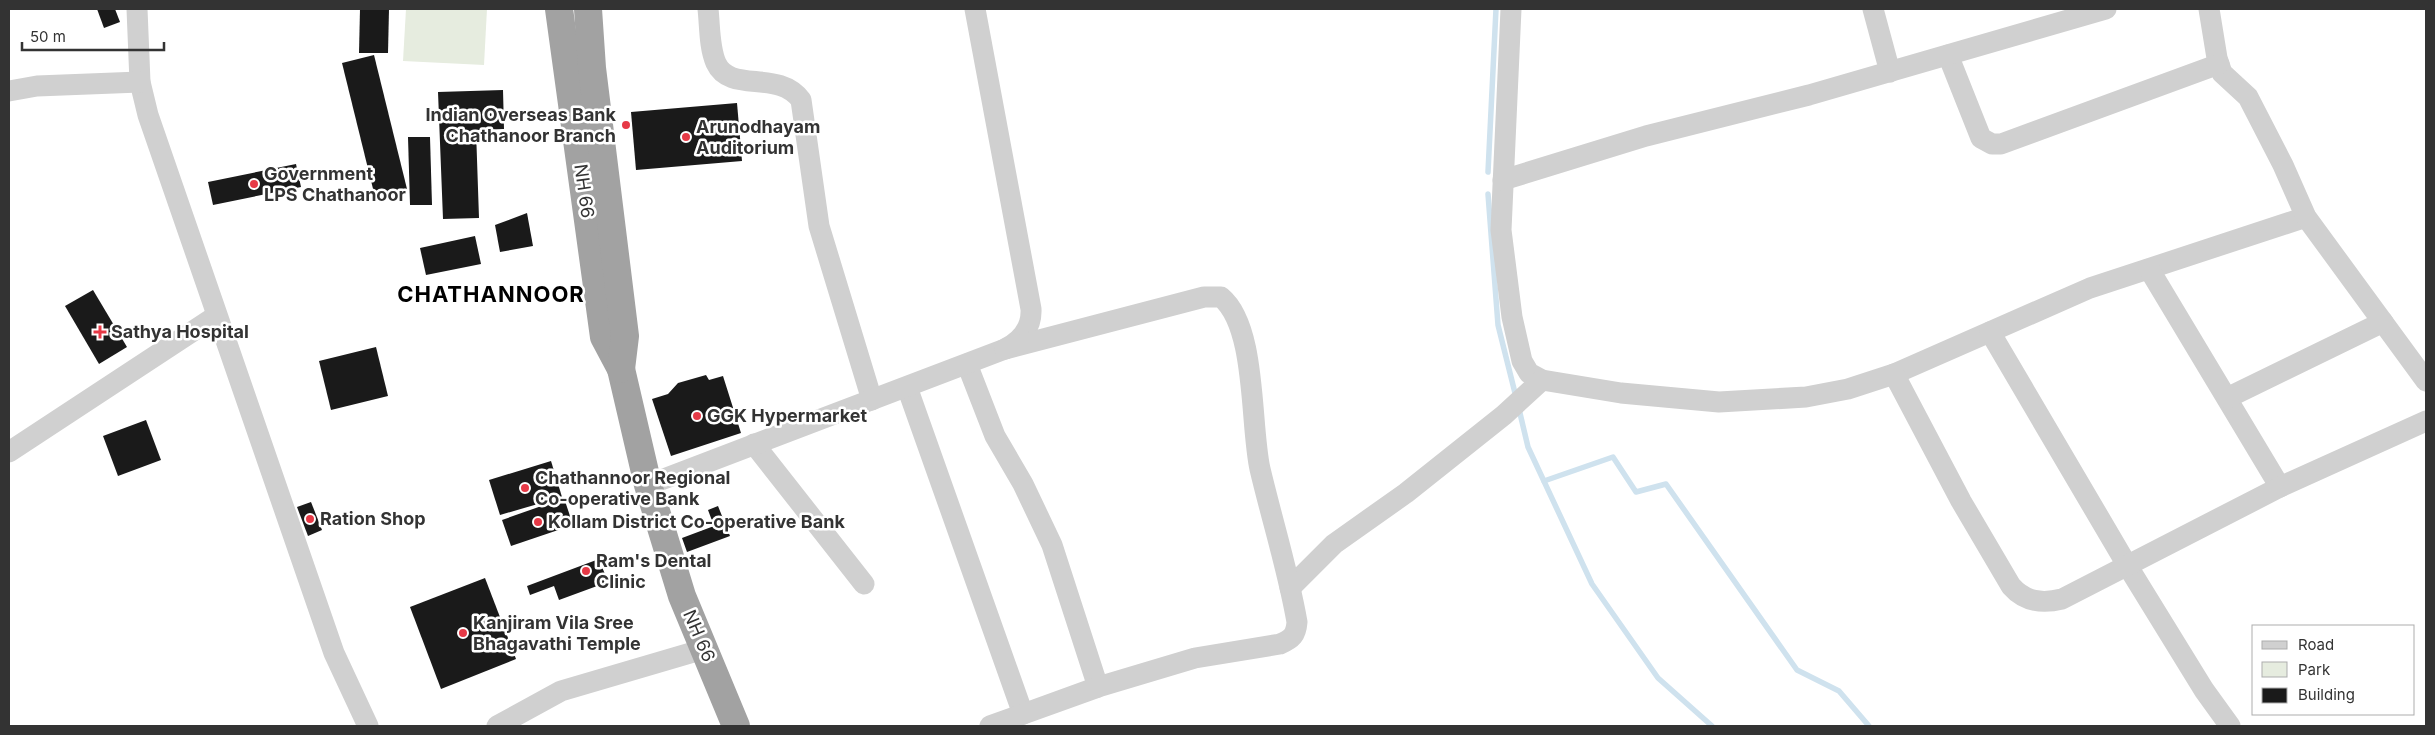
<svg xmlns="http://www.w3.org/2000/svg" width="2435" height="735" viewBox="0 0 2435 735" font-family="Inter,sans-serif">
  <rect width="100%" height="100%" fill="#fff"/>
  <path fill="#e6ecdf" d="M406,9H487L484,65L403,61Z"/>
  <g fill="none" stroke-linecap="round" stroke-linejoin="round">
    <g stroke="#cfe2ee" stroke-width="5.5">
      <path d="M1488,172L1496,9"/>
      <path d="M1488,194L1498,325L1516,397"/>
      <path d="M1519,409L1528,447L1592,584L1658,678L1712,726"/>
      <path d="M1544,481L1613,457L1636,492L1666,484L1797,670L1839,691L1869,726"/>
    </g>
  </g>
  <g fill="#1a1a1a">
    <path d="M97,9H115L120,22L104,28Z"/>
    <path d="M360,9H389L388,53H359Z"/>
    <path d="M374,55L407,189L375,197L342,63Z"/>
    <path d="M503,90L504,129L476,130L479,218L443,219L438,92Z"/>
    <path d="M737,103L742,161L636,170L631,112Z"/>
    <path d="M408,137H430L432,205H410Z"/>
    <path d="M296,164L301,187L213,205L208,182Z"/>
    <path d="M527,213L533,246L500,252L495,225Z"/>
    <path d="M475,236L481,264L426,275L420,248Z"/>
    <path d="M93,290L127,347L99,364L65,306Z"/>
    <path d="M376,347L388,396L331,410L319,361Z"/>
    <path d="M706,375L709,380L723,376L741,433L671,456L652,399L668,394L678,383Z"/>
    <path d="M146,420L161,460L118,476L103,436Z"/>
    <path d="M551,461L562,497L500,515L489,480Z"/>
    <path d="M564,498L573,525L511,546L502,520Z"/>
    <path d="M311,502L322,530L308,536L297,507Z"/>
    <path d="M718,506L730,536L687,552L682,538L714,526L708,510Z"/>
    <path d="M599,559L608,582L559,600L554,586L530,595L527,586Z"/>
    <path d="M485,578L516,659L441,689L410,607Z"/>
  </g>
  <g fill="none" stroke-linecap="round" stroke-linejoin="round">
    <g stroke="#d0d0d0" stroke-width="21">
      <path d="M137,9L140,82L148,115L334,653L368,726"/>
      <path d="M708,9C710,26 709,47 716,63C730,94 778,69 801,100L819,226L872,400"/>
      <path d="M1511,9L1501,230L1512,317L1522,361L1529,373L1542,380L1621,393L1719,402L1806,397L1848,389L1894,374L2090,288L2306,217"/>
      <path d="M1873,9L1890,72"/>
      <path d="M2209,9L2217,58L2222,73L2248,97L2283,165L2306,217L2426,381"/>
      <path d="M1948,55L1981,138L1992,144H2001L2219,64"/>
      <path d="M9,91L37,86L140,82"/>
      <path d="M1503,180L1646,136L1809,95L2106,9"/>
      <path d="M2149,269L2280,487"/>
      <path d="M1990,332L2127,565L2204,690L2230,726"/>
      <path d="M967,364L995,436L1023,484L1052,545L1098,687"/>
      <path d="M1894,374L1961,501L2011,586C2025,602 2042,604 2062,599L2280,487L2426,421"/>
      <path d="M907,387L1023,714"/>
      <path d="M2227,398L2383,322"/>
      <path d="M754,444L864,584"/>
      <path d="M9,452L216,316"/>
      <path d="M648,485L1005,349C1021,341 1032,327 1031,309L975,9"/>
      <path d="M1290,588L1334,544L1406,493L1504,415L1542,380"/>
      <path d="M497,726L561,691L704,649"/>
      <path d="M990,726L1098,687L1195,658L1280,644C1292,639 1296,635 1297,622C1288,570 1272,520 1260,469C1250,424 1257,327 1221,297H1204L1005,349"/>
    </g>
    <g stroke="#a2a2a2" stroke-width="28">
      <path d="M559,9L604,337L621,369L648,485L682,596L736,726"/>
      <path d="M588,9L592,68L625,336L621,369"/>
    </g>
  </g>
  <g fill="#e63946" stroke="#fff" stroke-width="2">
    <circle cx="626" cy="125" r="5"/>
    <circle cx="686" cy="137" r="5"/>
    <circle cx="254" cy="184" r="5"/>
    <path d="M97.5 324.5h5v5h5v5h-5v5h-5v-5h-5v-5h5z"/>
    <circle cx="697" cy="416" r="5"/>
    <circle cx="525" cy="488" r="5"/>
    <circle cx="310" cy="519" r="5"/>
    <circle cx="538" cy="522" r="5"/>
    <circle cx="586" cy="571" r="5"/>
    <circle cx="463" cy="633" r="5"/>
  </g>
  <g text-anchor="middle" stroke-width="5" stroke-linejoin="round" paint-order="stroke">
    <g font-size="18" font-weight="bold" fill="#333" stroke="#fff" text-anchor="start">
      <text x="616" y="121" text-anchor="end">Indian Overseas Bank<tspan x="616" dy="21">Chathanoor Branch</tspan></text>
      <text x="696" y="133">Arunodhayam<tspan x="696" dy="21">Auditorium</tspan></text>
      <text x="264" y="180">Government<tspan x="264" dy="21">LPS Chathanoor</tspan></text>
      <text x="111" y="338">Sathya Hospital</text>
      <text x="707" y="422">GGK Hypermarket</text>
      <text x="535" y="484">Chathannoor Regional<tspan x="535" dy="21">Co-operative Bank</tspan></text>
      <text x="320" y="525">Ration Shop</text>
      <text x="548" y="528">Kollam District Co-operative Bank</text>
      <text x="596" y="567">Ram's Dental<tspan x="596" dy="21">Clinic</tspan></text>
      <text x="473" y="629">Kanjiram Vila Sree<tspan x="473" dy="21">Bhagavathi Temple</tspan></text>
    </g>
    <g font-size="18" fill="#333" stroke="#fff">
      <text transform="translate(584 191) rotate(82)" y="6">NH 66</text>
      <text transform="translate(699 636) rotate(67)" y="6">NH 66</text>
    </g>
    <g font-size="22" font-weight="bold" letter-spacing="1" fill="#000" stroke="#fff">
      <text x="491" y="302">CHATHANNOOR</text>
    </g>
  </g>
  <rect width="2435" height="735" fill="none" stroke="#333333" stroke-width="20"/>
  <rect x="2252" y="625" width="162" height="90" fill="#ffffff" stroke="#adadad"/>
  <rect x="2262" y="641" width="25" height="8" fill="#d0d0d0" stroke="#adadad"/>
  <text x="2298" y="650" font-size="15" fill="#333333">Road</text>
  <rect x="2262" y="662" width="25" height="15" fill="#e6ecdf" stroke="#adadad"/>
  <text x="2298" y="675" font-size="15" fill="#333333">Park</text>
  <rect x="2262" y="688" width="25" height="15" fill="#1a1a1a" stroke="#adadad"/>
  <text x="2298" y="700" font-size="15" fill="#333333">Building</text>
  <path d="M22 42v8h142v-8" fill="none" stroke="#333333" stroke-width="2.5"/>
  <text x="30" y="42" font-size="15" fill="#333333" stroke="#ffffff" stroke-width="4" paint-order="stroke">50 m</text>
</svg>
